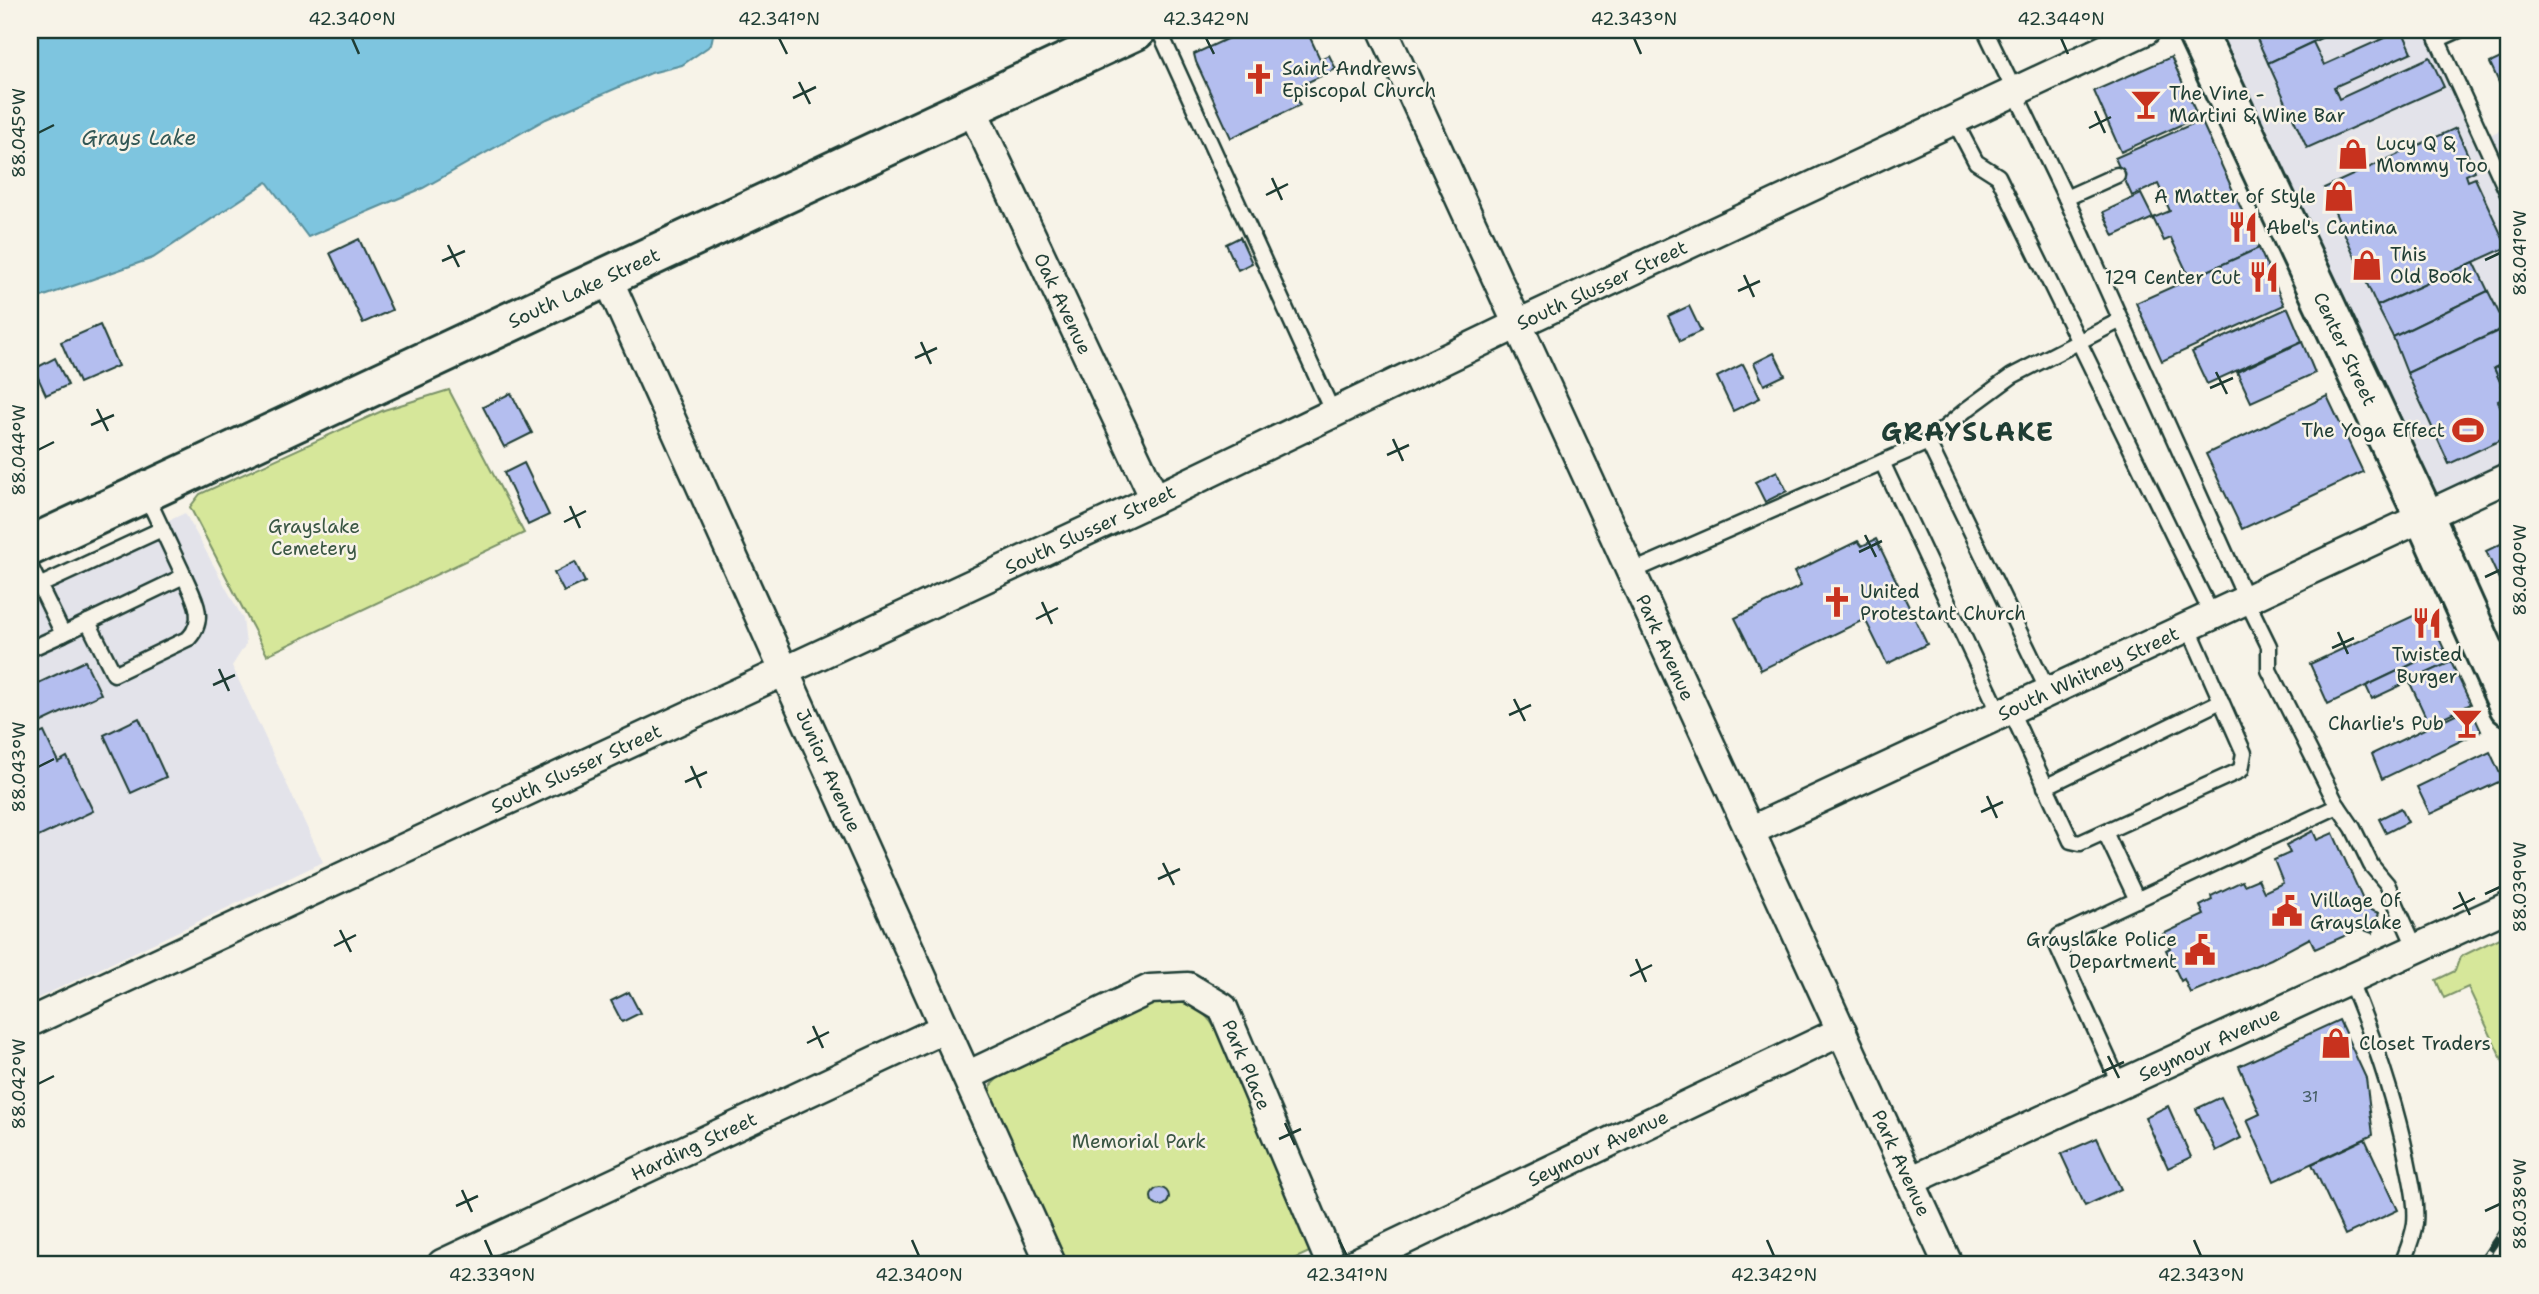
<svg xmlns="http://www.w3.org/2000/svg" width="2539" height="1294" viewBox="0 0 2539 1294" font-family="'Shantell Sans',sans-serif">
  <rect width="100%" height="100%" fill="#f7f3e8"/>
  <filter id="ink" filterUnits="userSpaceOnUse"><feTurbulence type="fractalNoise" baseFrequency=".0143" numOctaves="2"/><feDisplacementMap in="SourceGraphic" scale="14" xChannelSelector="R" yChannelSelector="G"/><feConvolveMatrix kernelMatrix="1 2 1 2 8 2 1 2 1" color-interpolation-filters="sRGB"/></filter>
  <g filter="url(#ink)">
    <g fill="#e3e3ea">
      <path d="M2217,30H2423L2475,142L2509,126V461L2433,496Z"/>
      <path d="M185,513L243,619L246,644L232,666L323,862L30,1002V586Z"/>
    </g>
    <g fill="#d6e79a" stroke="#7a9267" stroke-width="2">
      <path d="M449,390L524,533L267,655L190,507L200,494L384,410Z"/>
      <path d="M2509,933V1074L2468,987L2444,998L2436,980L2455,971L2460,957Z"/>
      <path d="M1169,1000C1190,1003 1203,1009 1215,1028L1318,1248L1283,1264H1068L991,1096V1085L1002,1074L1155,1002Z"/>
    </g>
    <path fill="#7ec5df" stroke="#588f9b" stroke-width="2" d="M30,30H714L711,45L682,65L651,73L546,119L423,188L308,237L267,182L153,258L30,301Z"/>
    <g fill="#b4beef" stroke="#1f3d34" stroke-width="2">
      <path d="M1246,30H1310L1307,31L1320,59L1329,55L1336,69L1293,89L1300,105L1231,138L1196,62L1194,54Z"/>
      <path d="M2253,30H2338L2268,63Z"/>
      <path d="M2402,30L2412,52L2334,87L2339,99L2430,57L2444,87L2307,148L2268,63L2313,42L2324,65Z"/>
      <path d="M2509,54V104L2490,63Z"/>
      <path d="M2171,57L2198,117L2121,152L2094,91Z"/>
      <path d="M2201,120L2259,248L2190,279L2171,238L2164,241L2153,218L2170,211L2158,184L2132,196L2115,158Z"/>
      <path d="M2456,128L2475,171L2466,175L2468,181L2475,178L2507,247L2377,306L2324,188Z"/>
      <path d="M2141,194L2153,218L2114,236L2103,212Z"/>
      <path d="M1240,237L1252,263L1238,270L1226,244Z"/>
      <path d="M359,239L392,310L363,323L330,253Z"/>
      <path d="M2259,248L2284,305L2162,361L2136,303Z"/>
      <path d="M2474,262L2488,291L2393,337L2377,306Z"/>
      <path d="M2488,291L2506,327L2407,373L2393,337Z"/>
      <path d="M1689,306L1701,331L1680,341L1668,316Z"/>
      <path d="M2288,308L2302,341L2207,384L2192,352Z"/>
      <path d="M100,325L118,366L79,383L61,342Z"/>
      <path d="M2509,326V361L2494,368L2507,397L2498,401L2509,426V436L2449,464L2407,373Z"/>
      <path d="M2302,342L2315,373L2251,402L2237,372Z"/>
      <path d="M1774,353L1785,375L1764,385L1754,363Z"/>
      <path d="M55,358L68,385L46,395L34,369Z"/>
      <path d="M2509,361V401L2494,368Z"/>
      <path d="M1743,364L1760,398L1733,411L1717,377Z"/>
      <path d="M511,393L532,433L504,447L483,407Z"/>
      <path d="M2327,396L2363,472L2242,529L2206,454Z"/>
      <path d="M524,463L549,515L528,525L504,473Z"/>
      <path d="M1777,471L1787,491L1765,502L1755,482Z"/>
      <path d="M1876,539L1927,644L1887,664L1865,619L1761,670L1735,618L1801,586L1794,572L1858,541L1862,546Z"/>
      <path d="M2509,540V601L2486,551Z"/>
      <path d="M575,562L585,582L564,592L554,573Z"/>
      <path d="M2426,610L2444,649L2328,704L2310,664Z"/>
      <path d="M2444,649L2451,662L2372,699L2366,686Z"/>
      <path d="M85,661L101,694L31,727L35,736L44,732L58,762L67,757L93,811L30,841V687Z"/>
      <path d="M2451,662L2471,704L2429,724L2409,681Z"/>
      <path d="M2470,707L2481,731L2382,779L2372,754Z"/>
      <path d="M139,718L166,777L131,793L104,735Z"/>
      <path d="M2490,752L2503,780L2430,814L2417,787Z"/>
      <path d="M2401,808L2408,822L2386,833L2379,819Z"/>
      <path d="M2313,831L2317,840L2333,833L2367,909L2379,913L2372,933L2356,927L2358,930L2315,949L2310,938L2271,959L2190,993L2184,979L2181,981L2166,950L2170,948L2163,934L2204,915L2200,906L2212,900L2211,896L2242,881L2244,885L2258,879L2264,892L2283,883L2274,860L2290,853L2286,845Z"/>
      <path d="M629,992L640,1013L622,1022L611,1001Z"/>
      <path d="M2339,1020L2366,1078L2373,1135L2274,1181L2247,1120L2260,1114L2239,1066Z"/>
      <path d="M2221,1097L2241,1138L2216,1151L2196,1109Z"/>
      <path d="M2168,1106L2191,1157L2168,1168L2145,1117Z"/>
      <path d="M2097,1138L2121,1189L2085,1206L2061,1154Z"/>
      <path d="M2365,1139L2398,1210L2345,1235L2312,1164Z"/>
      <circle cx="1160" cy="1197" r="9"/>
    </g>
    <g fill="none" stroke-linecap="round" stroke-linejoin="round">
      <defs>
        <g id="lane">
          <path d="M1159,30L1333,413"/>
          <path d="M1985,30L2066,198L2246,599L2269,646V670L2336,803L2353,828L2371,865L2387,884L2416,949"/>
          <path d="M2433,30L2509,196"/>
          <path d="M2437,40L2459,30"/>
          <path d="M1954,120L1976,162L1998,176L2212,615"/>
          <path d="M2066,198L2117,175"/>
          <path d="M1928,442L2048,691"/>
          <path d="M1882,462L2000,714"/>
          <path d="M30,566L63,634L184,576L146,495"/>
          <path d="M1631,572L1928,442L1966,410L2012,376L2121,320"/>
          <path d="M30,590L162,529"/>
          <path d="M88,622L114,674L189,638C207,618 194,598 184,576"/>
          <path d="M30,649L63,634"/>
          <path d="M2010,709L2071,841L2080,843L2241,770L2244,753L2188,626"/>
          <path d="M2045,787L2221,701"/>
          <path d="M2105,832L2137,900"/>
          <path d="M2349,979C2374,1038 2394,1097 2407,1159C2411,1180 2417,1202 2415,1223C2413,1238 2407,1251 2402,1264"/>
          <path d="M2120,1085L2056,943L2059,936L2338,806"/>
        </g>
        <g id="street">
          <path id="s1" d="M1383,30L1948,1264"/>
          <path id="s2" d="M971,107L1155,499"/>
          <path id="s3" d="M607,277L1051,1264"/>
          <path id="s4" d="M1750,831L2509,477"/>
          <path id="s5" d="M30,1022L1155,499L1518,324L2146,30"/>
          <path id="s6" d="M967,1076L1150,989L1188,987L1223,1008L1331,1264"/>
          <path id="s7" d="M1910,1181L2509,906"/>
          <path id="s8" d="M442,1264L945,1028"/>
          <path id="s9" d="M1354,1264L1842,1031"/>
        </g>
        <g id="secondary">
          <path id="s10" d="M2196,30L2424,516L2509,706"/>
          <path id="s11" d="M30,546L1136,30"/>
        </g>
      </defs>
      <use href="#lane" stroke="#1f3d34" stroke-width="19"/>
      <use href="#street" stroke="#1f3d34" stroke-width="33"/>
      <use href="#secondary" stroke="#1f3d34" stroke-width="44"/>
      <use href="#lane" stroke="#f7f3e8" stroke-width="14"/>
      <use href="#street" stroke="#f7f3e8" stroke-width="28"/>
      <use href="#secondary" stroke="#f7f3e8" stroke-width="38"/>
      <defs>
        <g id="rail">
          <path d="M2480,1264L2509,1222"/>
          <path d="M2498,1264L2509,1248"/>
        </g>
      </defs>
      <use href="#rail" stroke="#1f3d34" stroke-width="8"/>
      <use href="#rail" stroke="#f7f3e8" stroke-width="5" stroke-dasharray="16" stroke-linecap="butt"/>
    </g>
  </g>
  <path fill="none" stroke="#1f3d34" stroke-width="2.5" d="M352,38L359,54M779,38L787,54M1206,38L1214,54M1634,38L1641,54M2061,38L2068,54M799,82L810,104M793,98L816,87M2095,111L2105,133M2089,128L2111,117M38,133L54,125M1272,178L1282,200M1266,195L1288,184M448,245L459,267M2485,260L2500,253M442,261L465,251M1744,275L1754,297M1738,291L1760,281M921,342L931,364M915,358L937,348M2216,372L2227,394M2210,388L2233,378M97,409L108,431M91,425L114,415M1393,439L1403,461M38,450L54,442M1387,455L1409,445M570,506L580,528M564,522L586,511M1865,535L1876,557M1859,552L1882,541M2485,577L2500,570M1042,602L1052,624M1036,619L1058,608M2338,632L2348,654M2332,648L2354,638M219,669L229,691M213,685L235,675M1514,699L1525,721M1509,715L1531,705M691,766L701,788M38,767L54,759M685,782L707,772M1987,796L1997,818M1981,812L2003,802M1163,863L1174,885M1158,879L1180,869M2459,892L2470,915M2485,894L2500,887M2453,909L2475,898M340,930L351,952M334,946L356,935M1636,959L1646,982M1630,976L1652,965M813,1026L823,1048M807,1043L829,1032M2108,1056L2119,1078M2102,1072L2124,1062M38,1084L54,1076M1285,1123L1295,1145M1279,1139L1301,1129M462,1190L472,1212M456,1206L478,1196M2485,1211L2500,1204M485,1240L492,1256M912,1240L919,1256M1339,1240L1347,1256M1767,1240L1774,1256M2194,1240L2201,1256"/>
  <defs>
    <symbol id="church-bare" viewBox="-9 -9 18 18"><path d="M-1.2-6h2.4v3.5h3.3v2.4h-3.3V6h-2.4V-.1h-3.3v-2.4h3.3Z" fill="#c8321e" stroke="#f7f3e8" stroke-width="2.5" paint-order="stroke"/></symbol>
    <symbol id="bar-bare" viewBox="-9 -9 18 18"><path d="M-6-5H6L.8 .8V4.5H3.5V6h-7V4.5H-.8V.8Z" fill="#c8321e" stroke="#f7f3e8" stroke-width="2.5" paint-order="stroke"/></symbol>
    <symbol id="shop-bare" viewBox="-9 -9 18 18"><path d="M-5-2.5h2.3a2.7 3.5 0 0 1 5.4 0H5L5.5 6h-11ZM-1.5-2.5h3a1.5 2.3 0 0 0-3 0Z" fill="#c8321e" stroke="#f7f3e8" stroke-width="2.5" paint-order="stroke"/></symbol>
    <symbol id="restaurant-bare" viewBox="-9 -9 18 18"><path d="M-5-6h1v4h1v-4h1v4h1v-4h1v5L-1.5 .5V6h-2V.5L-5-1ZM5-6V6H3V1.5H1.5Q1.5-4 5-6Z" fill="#c8321e" stroke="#f7f3e8" stroke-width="2.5" paint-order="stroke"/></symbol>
    <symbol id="stadium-bare" viewBox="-9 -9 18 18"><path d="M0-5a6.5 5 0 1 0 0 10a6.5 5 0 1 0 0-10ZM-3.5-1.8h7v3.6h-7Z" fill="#c8321e" stroke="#f7f3e8" stroke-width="2.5" paint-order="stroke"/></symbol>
    <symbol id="civic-bare" viewBox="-9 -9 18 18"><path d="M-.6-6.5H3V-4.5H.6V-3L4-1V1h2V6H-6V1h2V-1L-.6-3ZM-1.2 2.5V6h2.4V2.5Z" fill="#c8321e" stroke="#f7f3e8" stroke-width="2.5" paint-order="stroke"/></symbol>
  </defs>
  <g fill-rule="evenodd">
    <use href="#church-bare" x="1237" y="57" width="44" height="44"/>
    <use href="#bar-bare" x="2124" y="82" width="44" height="44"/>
    <use href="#shop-bare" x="2331" y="132" width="44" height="44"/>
    <use href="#shop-bare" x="2317" y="174" width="44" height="44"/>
    <use href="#restaurant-bare" x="2221" y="205" width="44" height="44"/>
    <use href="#shop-bare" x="2345" y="243" width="44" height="44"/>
    <use href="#restaurant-bare" x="2242" y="255" width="44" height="44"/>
    <use href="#stadium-bare" x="2446" y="408" width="44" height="44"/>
    <use href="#church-bare" x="1815" y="580" width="44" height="44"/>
    <use href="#restaurant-bare" x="2405" y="601" width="44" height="44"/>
    <use href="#bar-bare" x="2445" y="701" width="44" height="44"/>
    <use href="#civic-bare" x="2265" y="889" width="44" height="44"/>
    <use href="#civic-bare" x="2178" y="928" width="44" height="44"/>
    <use href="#shop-bare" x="2314" y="1021" width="44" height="44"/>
  </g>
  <g text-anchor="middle" stroke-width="5" stroke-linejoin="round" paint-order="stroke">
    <g font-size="16" fill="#445d63">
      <text x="2310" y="1102">31</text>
    </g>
    <g font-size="19" fill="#1f3d34" stroke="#f7f3e8" text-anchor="start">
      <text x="1282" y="75">Saint Andrews<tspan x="1282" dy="22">Episcopal Church</tspan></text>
      <text x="2169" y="100">The Vine -<tspan x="2169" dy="22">Martini &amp; Wine Bar</tspan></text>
      <text x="2376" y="150">Lucy Q &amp;<tspan x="2376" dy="22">Mommy Too</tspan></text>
      <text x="2316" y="203" text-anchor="end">A Matter of Style</text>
      <text x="2266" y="234">Abel's Cantina</text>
      <text x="2390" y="261">This<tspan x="2390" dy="22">Old Book</tspan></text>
      <text x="2241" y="284" text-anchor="end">129 Center Cut</text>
      <text x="2445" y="437" text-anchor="end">The Yoga Effect</text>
      <text x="1860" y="598">United<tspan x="1860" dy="22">Protestant Church</tspan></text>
      <text x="2427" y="661" text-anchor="middle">Twisted<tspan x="2427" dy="22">Burger</tspan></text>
      <text x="2444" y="730" text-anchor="end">Charlie's Pub</text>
      <text x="2310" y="907">Village Of<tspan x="2310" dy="22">Grayslake</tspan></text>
      <text x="2177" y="946" text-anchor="end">Grayslake Police<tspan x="2177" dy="22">Department</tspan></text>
      <text x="2359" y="1050">Closet Traders</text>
    </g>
    <g font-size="19" fill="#1f3d34" stroke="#f7f3e8">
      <text dy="7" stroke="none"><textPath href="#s5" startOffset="1736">South Slusser Street</textPath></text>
      <text dy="7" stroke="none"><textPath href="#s11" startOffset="611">South Lake Street</textPath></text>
      <text dy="7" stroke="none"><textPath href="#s2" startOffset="217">Oak Avenue</textPath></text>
      <text dy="7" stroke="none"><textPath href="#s10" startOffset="352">Center Street</textPath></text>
      <text dy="7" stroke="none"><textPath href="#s5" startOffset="1169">South Slusser Street</textPath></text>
      <text dy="7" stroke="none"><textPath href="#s1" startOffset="679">Park Avenue</textPath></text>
      <text dy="7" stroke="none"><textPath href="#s4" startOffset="373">South Whitney Street</textPath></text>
      <text dy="7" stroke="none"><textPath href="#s5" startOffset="602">South Slusser Street</textPath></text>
      <text dy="7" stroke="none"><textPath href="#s3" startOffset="541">Junior Avenue</textPath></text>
      <text dy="7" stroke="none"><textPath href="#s7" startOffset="329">Seymour Avenue</textPath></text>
      <text dy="7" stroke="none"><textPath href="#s6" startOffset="343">Park Place</textPath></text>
      <text dy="7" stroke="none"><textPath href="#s8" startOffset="278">Harding Street</textPath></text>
      <text dy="7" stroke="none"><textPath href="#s9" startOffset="270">Seymour Avenue</textPath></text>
      <text dy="7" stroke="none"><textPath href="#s1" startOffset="1246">Park Avenue</textPath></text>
    </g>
    <g font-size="19" fill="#3a5643" stroke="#f7f3e8">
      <text x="314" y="533">Grayslake<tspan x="314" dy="22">Cemetery</tspan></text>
      <text x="1139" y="1148">Memorial Park</text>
    </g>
    <g font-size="21" font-style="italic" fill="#325856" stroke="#f7f3e8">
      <text x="139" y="145">Grays Lake</text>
    </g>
    <g font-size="26" font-weight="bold" letter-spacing="2" fill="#1f3d34" stroke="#f7f3e8">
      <text x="1968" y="441">GRAYSLAKE</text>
    </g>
  </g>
  <rect width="2539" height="1294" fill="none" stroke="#f7f3e8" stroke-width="77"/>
  <rect x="38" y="38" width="2462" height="1218" fill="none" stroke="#1f3d34" stroke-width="2.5"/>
  <g font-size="18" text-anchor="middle" fill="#1f3d34">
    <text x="352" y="25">42.340°N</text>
    <text x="779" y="25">42.341°N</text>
    <text x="1206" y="25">42.342°N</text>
    <text x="1634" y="25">42.343°N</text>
    <text x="2061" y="25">42.344°N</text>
    <text transform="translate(19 133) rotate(-90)" y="6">88.045°W</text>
    <text transform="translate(2520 253) rotate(-90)" y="6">88.041°W</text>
    <text transform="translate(19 450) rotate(-90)" y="6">88.044°W</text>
    <text transform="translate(2520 570) rotate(-90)" y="6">88.040°W</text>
    <text transform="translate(19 767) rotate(-90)" y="6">88.043°W</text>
    <text transform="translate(2520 887) rotate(-90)" y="6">88.039°W</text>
    <text transform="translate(19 1084) rotate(-90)" y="6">88.042°W</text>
    <text transform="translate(2520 1204) rotate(-90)" y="6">88.038°W</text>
    <text x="492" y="1281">42.339°N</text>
    <text x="919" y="1281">42.340°N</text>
    <text x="1347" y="1281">42.341°N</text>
    <text x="1774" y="1281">42.342°N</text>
    <text x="2201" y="1281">42.343°N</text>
  </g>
</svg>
